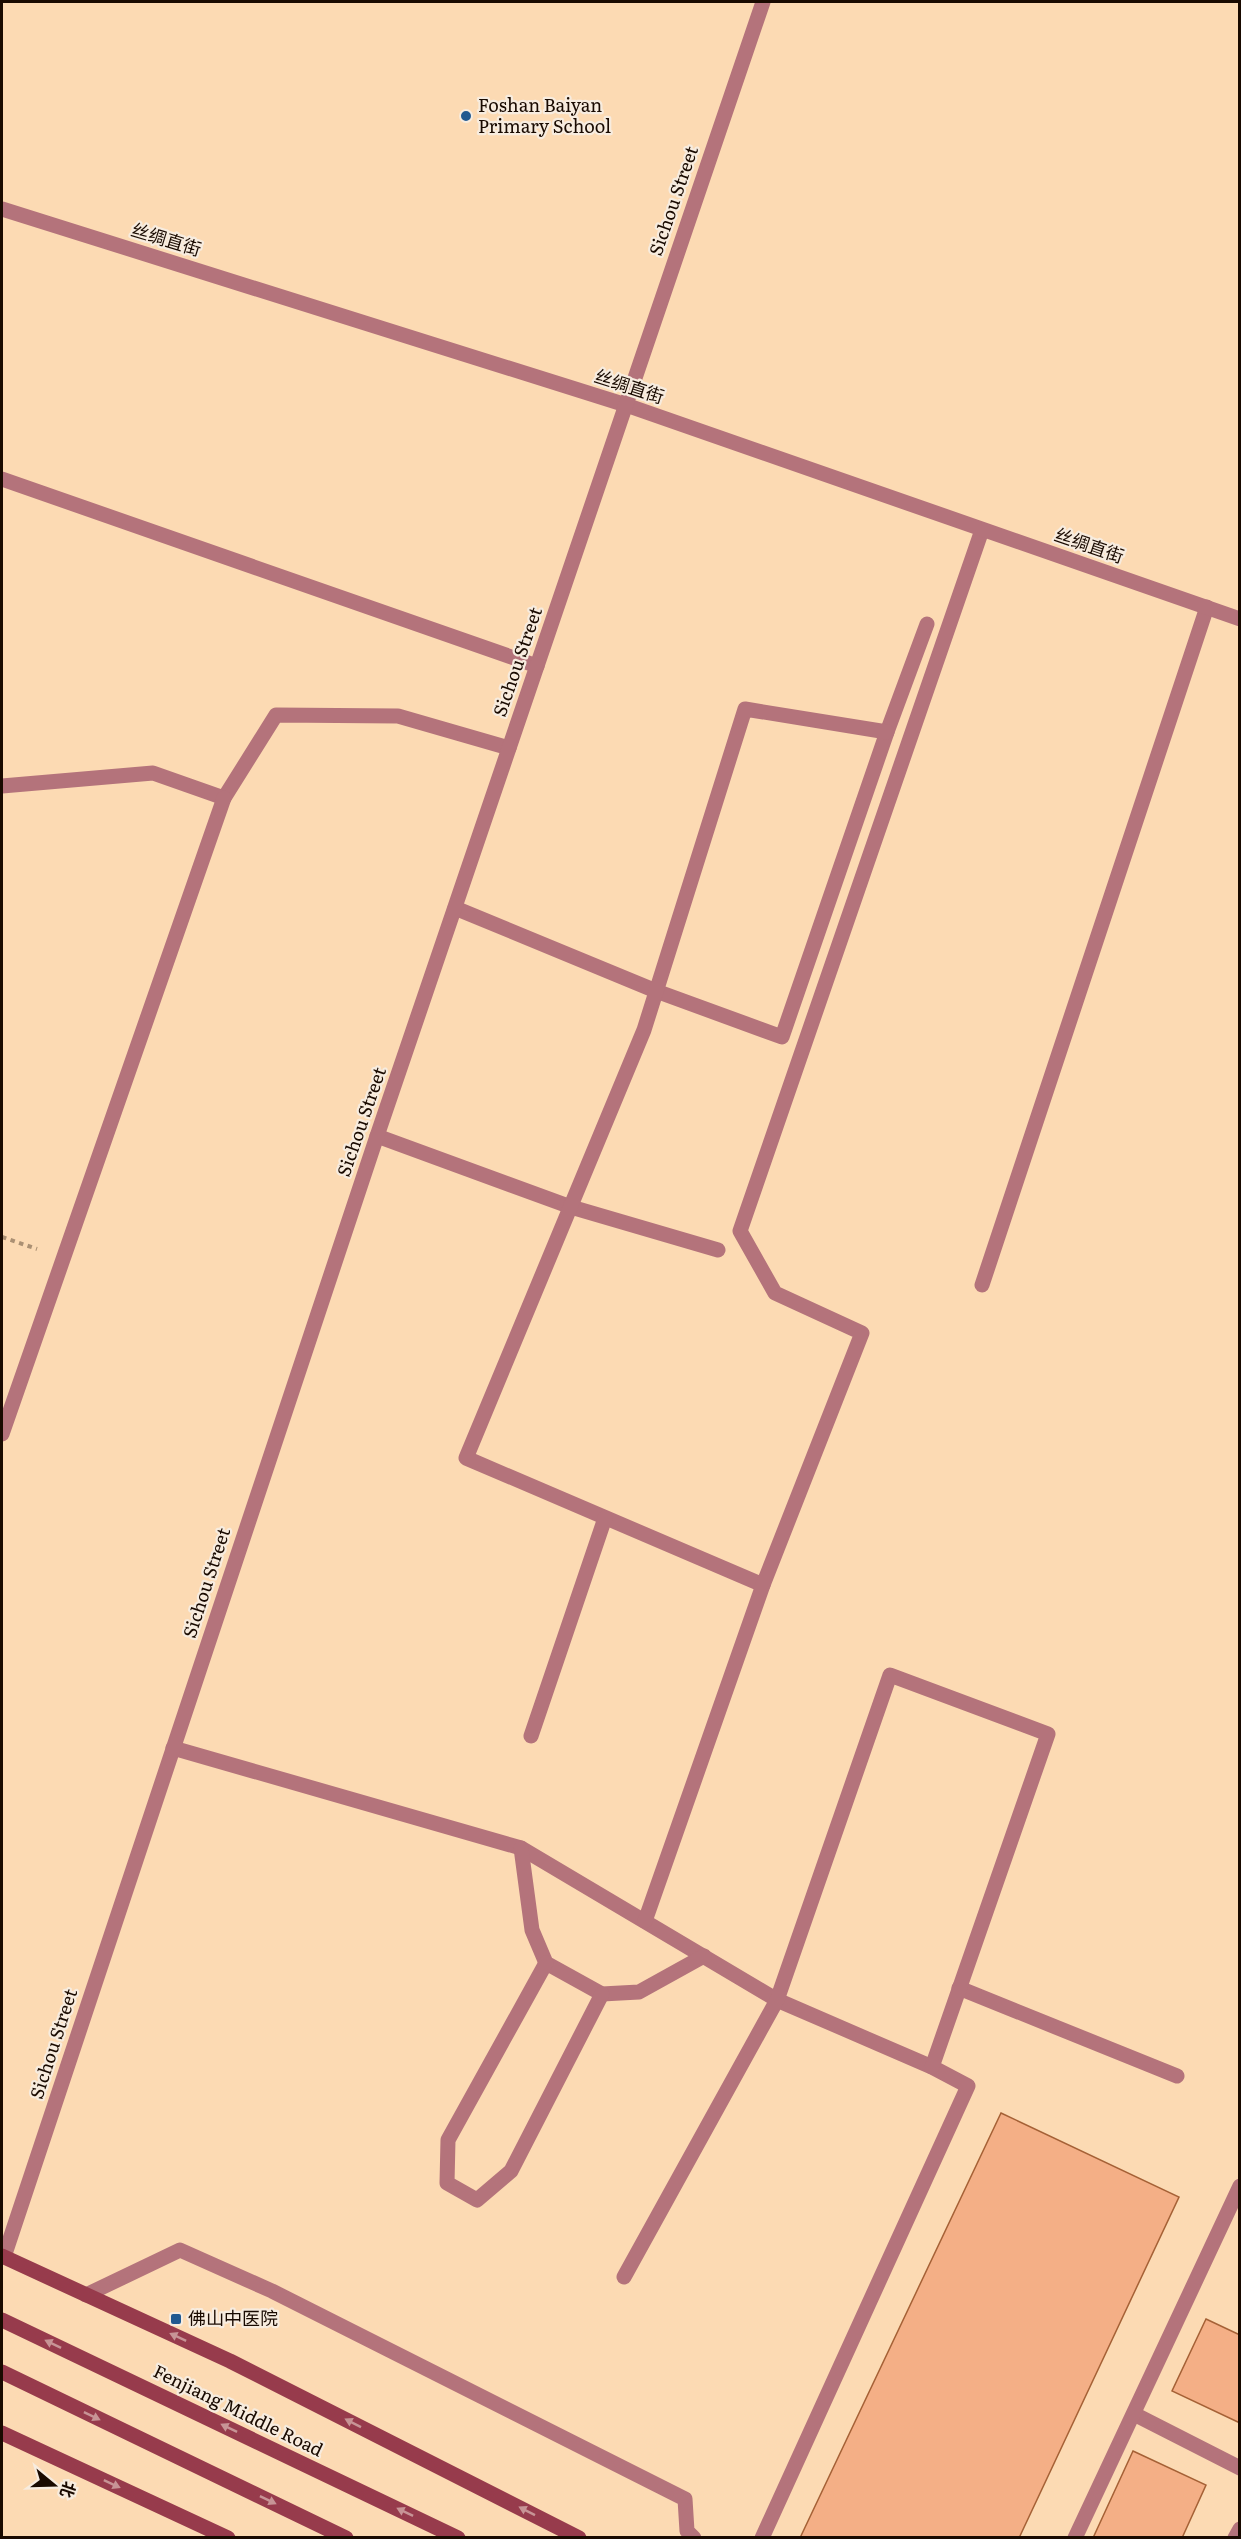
<svg xmlns="http://www.w3.org/2000/svg" width="1241" height="2539" viewBox="0 0 1241 2539" font-family="Literata,'Noto Sans SC',serif">
  <rect width="100%" height="100%" fill="#fcdab3"/>
  <g fill="#f4af86" stroke="#a56136" stroke-width="1.5">
    <path d="M1001,2113L1179,2197L1019,2538H800Z"/>
    <path d="M1206,2319L1240,2335V2423L1172,2391Z"/>
    <path d="M1133,2451L1206,2485L1182,2538H1093Z"/>
  </g>
  <g fill="none" stroke-linecap="round" stroke-linejoin="round">
    <path stroke="#ab9073" stroke-width="4" stroke-dasharray="4.5 4.5" stroke-linecap="butt" d="M2,1237L37,1249"/>
    <g stroke="#b4737b" stroke-width="15">
      <path d="M1134,2414L1240,2468"/>
      <path d="M1235,2538L1240,2529"/>
    </g>
    <g stroke="#b4737b" stroke-width="15">
      <path d="M2,479L537,666"/>
      <path d="M2,786L153,773L224,798L276,715L398,716L509,748"/>
      <path d="M455,908L656,991L782,1037L887,732L927,624"/>
      <path d="M377,1136L571,1207L718,1250"/>
      <path d="M982,1285L1207,607"/>
      <path d="M2,1434L224,798"/>
      <path d="M763,1585L466,1458L644,1030L745,709L887,732"/>
      <path d="M531,1736L605,1518"/>
      <path d="M173,1748L521,1848L777,2000L932,2067L968,2086L762,2538"/>
      <path d="M521,1848L532,1930L546,1963L602,1994L639,1992L704,1956"/>
      <path d="M645,1921L763,1585L862,1333L775,1293L740,1231L982,530"/>
      <path d="M546,1963L448,2140L447,2183L477,2200L511,2171L602,1994"/>
      <path d="M959,1988L1177,2076"/>
      <path d="M624,2277L777,2000L890,1675L1048,1734L932,2067"/>
      <path d="M86,2295L180,2250L272,2291L685,2499L687,2531L694,2538"/>
      <path d="M1075,2538L1240,2186"/>
    </g>
    <g stroke="#b4737b" stroke-width="15">
      <path d="M2,209L626,405L1240,619"/>
      <path d="M4,2257L377,1136L763,2"/>
    </g>
    <g stroke="#973b4c" stroke-width="15">
      <path d="M2,2256L230,2361L579,2538"/>
      <path d="M2,2320L458,2538"/>
      <path d="M2,2372L346,2538"/>
      <path d="M2,2433L228,2538"/>
    </g>
  </g>
  <defs><path id="oneway-solid" d="M-6-.8H1V-3.2L6.5 0L1 3.2V.8H-6Z" transform="scale(1.5)"/></defs>
  <g fill="#c79496">
    <use href="#oneway-solid" transform="translate(178 2337) rotate(-155)"/>
    <use href="#oneway-solid" transform="translate(53 2344) rotate(-154)"/>
    <use href="#oneway-solid" transform="translate(92 2416) rotate(26)"/>
    <use href="#oneway-solid" transform="translate(353 2423) rotate(-153)"/>
    <use href="#oneway-solid" transform="translate(229 2428) rotate(-154)"/>
    <use href="#oneway-solid" transform="translate(112 2484) rotate(25)"/>
    <use href="#oneway-solid" transform="translate(268 2500) rotate(26)"/>
    <use href="#oneway-solid" transform="translate(527 2511) rotate(-153)"/>
    <use href="#oneway-solid" transform="translate(405 2512) rotate(-154)"/>
  </g>
  <g fill="#215990" stroke="#f7ecdf" stroke-width="2">
    <circle cx="466" cy="116" r="6"/>
    <rect x="170" y="2313" width="12" height="12" rx="3"/>
  </g>
  <g text-anchor="middle" stroke-width="4.5" stroke-linejoin="round" paint-order="stroke">
    <g font-size="18" fill="#190a00" stroke="#f7ecdf" text-anchor="start">
      <text x="478" y="112">Foshan Baiyan<tspan x="478" dy="21">Primary School</tspan></text>
      <text x="188" y="2325">佛山中医院</text>
    </g>
    <g font-size="18" fill="#190a00" stroke="#f7ecdf">
      <text transform="translate(674 201) rotate(-71)" y="6">Sichou Street</text>
      <text transform="translate(166 240) rotate(17)" y="6">丝绸直街</text>
      <text transform="translate(629 387) rotate(18)" y="6">丝绸直街</text>
      <text transform="translate(1089 546) rotate(19)" y="6">丝绸直街</text>
      <text transform="translate(518 662) rotate(-71)" y="6">Sichou Street</text>
      <text transform="translate(362 1122) rotate(-71)" y="6">Sichou Street</text>
      <text transform="translate(207 1583) rotate(-72)" y="6">Sichou Street</text>
      <text transform="translate(54 2044) rotate(-72)" y="6">Sichou Street</text>
      <text transform="translate(238 2411) rotate(26)" y="6">Fenjiang Middle Road</text>
    </g>
  </g>
  <rect width="1241" height="2539" fill="none" stroke="#190a00" stroke-width="6"/>
  <g transform="translate(54 2485) rotate(109)" stroke="#f7ecdf" stroke-width="4.5" paint-order="stroke">
  <path d="M0-4.5L10 22L0 15L-10 22Z" fill="#190a00"/>
  <text y="-9" font-size="16" font-weight="bold" text-anchor="middle" fill="#190a00">北</text>
  </g>
</svg>
